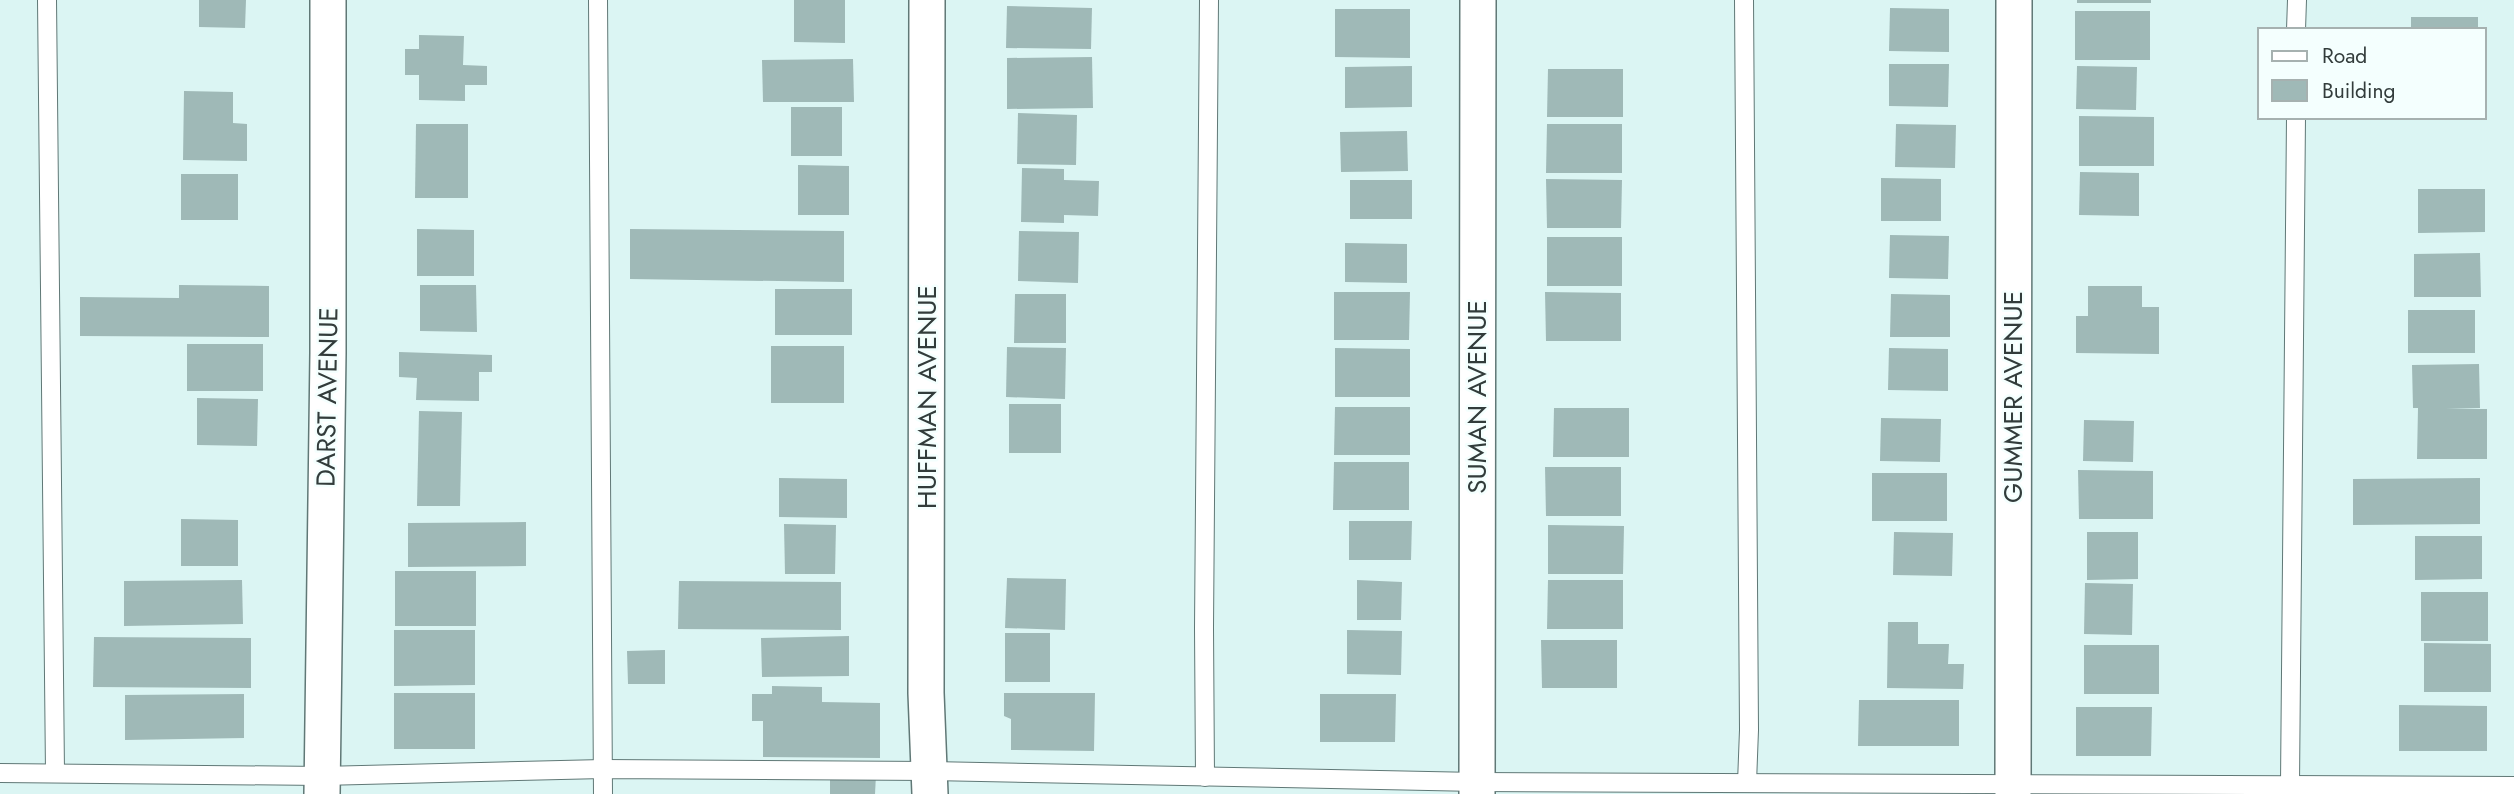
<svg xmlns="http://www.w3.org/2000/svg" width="2514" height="794" viewBox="0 0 2514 794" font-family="Jost,sans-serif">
  <rect width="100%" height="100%" fill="#dbf5f3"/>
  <g fill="#9fb9b7">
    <path d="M199,0H246L245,28L199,27Z"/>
    <path d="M794,0H845V43L794,42Z"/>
    <rect x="2077" y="0" width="74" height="3"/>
    <path d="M1007,6L1092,8L1091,49L1006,48Z"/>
    <path d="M1890,8L1949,9V52L1889,51Z"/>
    <path d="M1335,9H1410V58L1335,57Z"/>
    <rect x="2075" y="11" width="75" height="49"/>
    <rect x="2411" y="17" width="67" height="13"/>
    <path d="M419,35L464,36L463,65L487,66V85H465V101L419,100V75H405V49H419Z"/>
    <path d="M1092,57L1093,108L1007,109V58Z"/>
    <path d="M853,59L854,102H763L762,60Z"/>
    <path d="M1889,64H1949L1948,107L1889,106Z"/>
    <path d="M1412,66V107L1345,108V67Z"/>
    <path d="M2077,66L2137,67L2136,110L2076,109Z"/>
    <path d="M1548,69H1623V117H1547Z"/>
    <path d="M184,91L233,92V123L247,124V161L183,160Z"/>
    <rect x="791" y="107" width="51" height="49"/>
    <path d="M1018,113L1077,115L1076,165L1017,164Z"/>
    <path d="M2079,116L2154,117V166H2079Z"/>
    <path d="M416,124H468V198H415Z"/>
    <path d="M1547,124H1622V173H1546Z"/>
    <path d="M1896,124L1956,125L1955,168L1895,167Z"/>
    <path d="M1407,131L1408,171L1341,172L1340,132Z"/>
    <path d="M798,165L849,166V215H798Z"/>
    <path d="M1022,168L1064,169V180L1099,181L1098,216L1064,215V223L1021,222Z"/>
    <path d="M2080,172L2139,173V216L2079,215Z"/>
    <rect x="181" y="174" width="57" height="46"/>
    <path d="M1881,178L1941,179V221H1881Z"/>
    <path d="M1546,179L1622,180L1621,228H1547Z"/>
    <rect x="1350" y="180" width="62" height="39"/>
    <path d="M2418,189H2485V232L2418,233Z"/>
    <path d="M417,229L474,230V276H417Z"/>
    <path d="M630,229L844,231V282L630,279Z"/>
    <path d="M1019,231L1079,232L1078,283L1018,281Z"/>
    <path d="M1890,235L1949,236L1948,279L1889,278Z"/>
    <rect x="1547" y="237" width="75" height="49"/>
    <path d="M1345,243L1407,244V283L1345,282Z"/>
    <path d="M2480,253L2481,297H2414V254Z"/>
    <path d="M179,285L269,286V337L80,336V297L179,298Z"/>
    <path d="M420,285H476L477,332L420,331Z"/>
    <path d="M2088,286H2142V307H2159V354L2076,353V316H2088Z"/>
    <rect x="775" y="289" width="77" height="46"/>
    <path d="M1334,292H1410L1409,340H1334Z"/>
    <path d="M1545,292L1621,293V341H1546Z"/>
    <path d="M1015,294H1066V343H1014Z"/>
    <path d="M1891,294L1950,295V337H1890Z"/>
    <rect x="2408" y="310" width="67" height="43"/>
    <rect x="187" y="344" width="76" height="47"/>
    <rect x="771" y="346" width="73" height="57"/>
    <path d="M1007,347L1066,348L1065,399L1006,397Z"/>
    <path d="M1335,348L1410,349V397H1335Z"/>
    <path d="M1889,348L1948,349V391L1888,390Z"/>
    <path d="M399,352L492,355V372H479V401L416,400L417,378L399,377Z"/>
    <path d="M2479,364L2480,408L2446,409H2487V459H2417L2418,408H2413L2412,365Z"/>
    <path d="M197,398L258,399L257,446L197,445Z"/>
    <rect x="1009" y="404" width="52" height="49"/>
    <path d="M1335,407H1410V455H1334Z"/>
    <path d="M1554,408H1629V457H1553Z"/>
    <path d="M419,411L462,412L460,506H417Z"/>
    <path d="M1881,418L1941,419L1940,462L1880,461Z"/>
    <path d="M2084,420L2134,421L2133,462L2083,461Z"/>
    <path d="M1334,462H1409V510H1333Z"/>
    <path d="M1545,467H1621V516H1546Z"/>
    <path d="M2078,470L2153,471V519H2079Z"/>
    <rect x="1872" y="473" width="75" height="48"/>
    <path d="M779,478L847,479V518L779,517Z"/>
    <path d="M2480,478V524L2353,525V479Z"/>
    <path d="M181,519L238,520V566H181Z"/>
    <path d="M1349,521H1412L1411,560H1349Z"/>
    <path d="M526,522V566L408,567V523Z"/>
    <path d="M784,524L836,525L835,574H785Z"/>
    <path d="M1548,525L1624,526L1623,574H1548Z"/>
    <path d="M1894,532L1953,533L1952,576L1893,575Z"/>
    <path d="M2087,532H2138V579L2087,580Z"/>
    <path d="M2415,536H2482V579L2415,580Z"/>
    <rect x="395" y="571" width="81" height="55"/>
    <path d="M1007,578L1066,579L1065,630L1005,628Z"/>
    <path d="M242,580L243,624L124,626V581Z"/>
    <path d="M1357,580L1402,582L1401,620H1357Z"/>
    <path d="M1548,580H1623V629H1547Z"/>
    <path d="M679,581L841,582V630L678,629Z"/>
    <path d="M2085,583L2133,584L2132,635L2084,634Z"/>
    <rect x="2421" y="592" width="67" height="49"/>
    <path d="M1888,622H1918V644H1949L1948,664H1964L1963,689L1887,688Z"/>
    <path d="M394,630H475V685L394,686Z"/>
    <path d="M1347,630L1402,631L1401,675L1347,674Z"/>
    <rect x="1005" y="633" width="45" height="49"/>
    <path d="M849,636V676L762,677L761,638Z"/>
    <path d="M94,637L251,638V688L93,687Z"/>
    <path d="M1541,640H1617V688H1542Z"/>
    <path d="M2424,643L2491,644V692H2424Z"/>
    <rect x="2084" y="645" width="75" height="49"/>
    <path d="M665,650V684H628L627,651Z"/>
    <path d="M772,686L822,687V702L880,703V758L763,757V721H752V694H772Z"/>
    <rect x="394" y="693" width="81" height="56"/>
    <path d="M1004,693H1095L1094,751L1011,750V719L1004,716Z"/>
    <path d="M244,694V738L125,740V695Z"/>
    <path d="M1320,694H1396L1395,742H1320Z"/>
    <path d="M1859,700H1959V746H1858Z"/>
    <path d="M2399,705L2487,706V751H2399Z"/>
    <path d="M2076,707H2152L2151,756H2076Z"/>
    <path d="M830,775H876L875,794H830Z"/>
  </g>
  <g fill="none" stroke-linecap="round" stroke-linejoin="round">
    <defs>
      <g id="lane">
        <path d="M47,0L55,772"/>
        <path d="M598,0L603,794"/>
        <path d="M1744,0L1749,730L1747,783"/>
        <path d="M2296,30L2297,0"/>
        <path d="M0,773L322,776L603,769L931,771L1477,782L2514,786"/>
        <path d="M1205,777L1204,628L1209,0"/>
        <path d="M2290,784L2296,117"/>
      </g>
      <g id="street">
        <path d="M927,0L926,693L930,794"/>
        <path d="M322,794L328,353V0"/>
        <path d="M1477,794L1478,0"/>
        <path d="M2013,794L2014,0"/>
      </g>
    </defs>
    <use href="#lane" stroke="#607876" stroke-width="20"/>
    <use href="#street" stroke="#607876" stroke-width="38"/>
    <use href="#lane" stroke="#fff" stroke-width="18"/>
    <use href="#street" stroke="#fff" stroke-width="35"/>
  </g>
  <g text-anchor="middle" stroke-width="5" stroke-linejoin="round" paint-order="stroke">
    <g font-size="26" fill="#323c3b" stroke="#f4fffe">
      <text transform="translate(327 397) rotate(-89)" y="9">DARST AVENUE</text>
      <text transform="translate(927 397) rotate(-90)" y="9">HUFFMAN AVENUE</text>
      <text transform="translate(1477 397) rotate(-90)" y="9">SUMAN AVENUE</text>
      <text transform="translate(2013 397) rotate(-90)" y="9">GUMMER AVENUE</text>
    </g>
  </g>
  <rect x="2258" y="28" width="228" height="91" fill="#f4fffe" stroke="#a6b1b0" stroke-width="2"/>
  <rect x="2272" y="51" width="35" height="10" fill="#ffffff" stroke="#a6b1b0" stroke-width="2"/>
  <text x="2322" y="63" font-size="21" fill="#323c3b">Road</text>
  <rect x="2272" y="80" width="35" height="21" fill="#9fb9b7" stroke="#a6b1b0" stroke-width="2"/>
  <text x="2322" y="98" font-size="21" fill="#323c3b">Building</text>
</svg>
